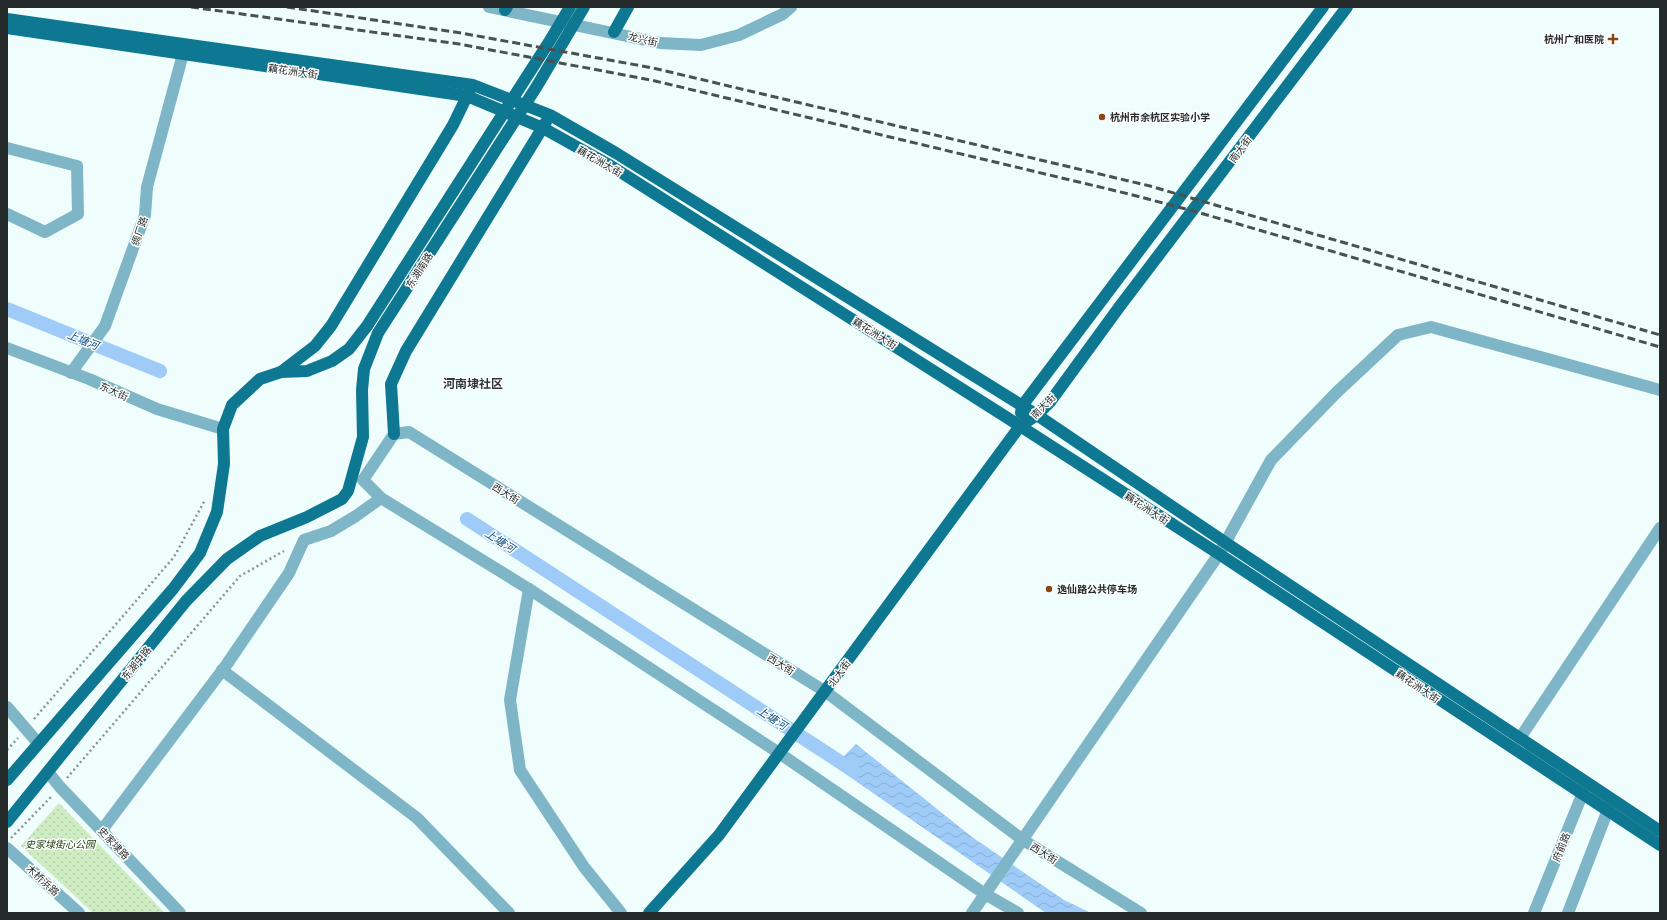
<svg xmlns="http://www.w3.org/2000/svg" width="1667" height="920" viewBox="0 0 1667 920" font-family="Literata,'Noto Sans SC',serif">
  <defs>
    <pattern id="park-dots" width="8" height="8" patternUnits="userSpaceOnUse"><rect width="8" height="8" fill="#ceecc2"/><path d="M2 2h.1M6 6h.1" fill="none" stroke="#b1cba7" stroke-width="1.8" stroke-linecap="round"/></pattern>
    <pattern id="water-waves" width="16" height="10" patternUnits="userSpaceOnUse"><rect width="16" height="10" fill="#9ecbf7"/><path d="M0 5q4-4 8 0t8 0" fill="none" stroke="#88aed4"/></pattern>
  </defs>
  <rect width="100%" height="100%" fill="#effdfc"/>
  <path fill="url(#park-dots)" d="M59,803L165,913H93L21,846Z"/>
  <path fill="url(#water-waves)" d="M856,744L972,837L1064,900L1091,913H1046L834,766Z"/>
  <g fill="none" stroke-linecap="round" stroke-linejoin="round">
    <g stroke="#9ecbf7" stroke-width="14">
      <path d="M7,309L160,371"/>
      <path d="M467,519L854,771"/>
    </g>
    <g stroke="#8b9594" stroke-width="2.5" stroke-dasharray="2 3" stroke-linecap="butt">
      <path d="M34,719L174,557L205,500"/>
      <path d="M7,750L18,738"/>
      <path d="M67,778L240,576L284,551"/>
      <path d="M11,838L52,796"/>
    </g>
    <g stroke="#7fb6c7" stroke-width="12">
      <path d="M489,7L660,43L701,45L739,35L783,14L791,7"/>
      <path d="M7,148L77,166L78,214L45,232L7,214"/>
      <path d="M7,348L89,379L157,409L223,429"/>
      <path d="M71,373L105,326L145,215L147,187L183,54"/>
      <path d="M529,589L510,700L520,770L584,867L621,913"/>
      <path d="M222,670L417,818L509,913"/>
      <path d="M7,707L38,743"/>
      <path d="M1520,738L1660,528"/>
      <path d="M48,772L60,787L180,913"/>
      <path d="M102,830L227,664L289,573L304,540L331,531L356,516L381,498"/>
      <path d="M7,848L79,913"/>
      <path d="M972,913L1219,554L1271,460L1337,392L1398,335L1431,327L1660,390"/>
      <path d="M1018,913L985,894L779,753L529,589L381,498L363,480L394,434L409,432L826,692L1023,840L1141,913"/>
      <path d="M1534,913L1582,795L1584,784"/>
      <path d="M1568,913L1611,802"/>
    </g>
    <g stroke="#0e7892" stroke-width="12">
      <path d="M505,10L507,7"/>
      <path d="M7,19L473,85L550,115L616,153L1037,415L1226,543L1660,831"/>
      <path d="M7,28L467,96L543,128L611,166L1020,426L1219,554L1660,845"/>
      <path d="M614,32L628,7"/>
      <path d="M281,372L315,346L331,326L453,125L470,90"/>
      <path d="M1021,413L1022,406L1323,7"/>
      <path d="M394,434L391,384L406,351L546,122"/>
      <path d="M7,780L173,589L200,553L217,512L224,464L223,429L232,405L260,379L281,372L307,371L332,361L349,349L367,326L549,42L570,7"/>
      <path d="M7,822L186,601L227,559L260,536L307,517L342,499L348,491L363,437L362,390L364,369L378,333L537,86L584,7"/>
      <path d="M649,913L719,835L1020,426L1037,415L1050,402L1120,306L1347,7"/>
    </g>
    <g stroke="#495150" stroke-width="3" stroke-dasharray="8 4" stroke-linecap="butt">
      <path d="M191,7L459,44L651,80L1129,194L1197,212L1660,347"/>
      <path d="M287,7L461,33L653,68L1150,186L1660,335"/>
    </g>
  </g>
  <g fill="#884713" stroke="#fff" stroke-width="1.5">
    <path d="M1611 33h4v4h4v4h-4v4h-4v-4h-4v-4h4z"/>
    <circle cx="1102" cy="117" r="4"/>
    <circle cx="1049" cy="589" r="4"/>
  </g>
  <g text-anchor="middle" stroke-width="3" stroke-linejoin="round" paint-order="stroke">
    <g font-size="10" fill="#252b2a" stroke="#fff">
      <text transform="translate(643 39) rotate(13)" y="4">龙兴街</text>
      <text transform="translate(293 71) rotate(8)" y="4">藕花洲大街</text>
      <text transform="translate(1240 149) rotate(-53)" y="4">南大街</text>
      <text transform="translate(600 161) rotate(30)" y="4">藕花洲大街</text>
      <text transform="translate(139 231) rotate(-71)" y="4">绸厂路</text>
      <text transform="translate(419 270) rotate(-57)" y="4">东湖南路</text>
      <text transform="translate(875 333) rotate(32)" y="4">藕花洲大街</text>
      <text transform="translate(114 391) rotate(24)" y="4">东大街</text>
      <text transform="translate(1043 406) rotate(-45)" y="4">南大街</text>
      <text transform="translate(506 493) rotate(32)" y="4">西大街</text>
      <text transform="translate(1147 508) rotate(33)" y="4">藕花洲大街</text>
      <text transform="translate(136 663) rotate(-51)" y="4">东湖中路</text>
      <text transform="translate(781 664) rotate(32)" y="4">西大街</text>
      <text transform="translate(839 673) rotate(-54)" y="4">北大街</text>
      <text transform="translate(1418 686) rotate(34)" y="4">藕花洲大街</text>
      <text transform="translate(114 843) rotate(47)" y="4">史家埭路</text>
      <text transform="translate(1561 847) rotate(-68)" y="4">府前路</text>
      <text transform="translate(1044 853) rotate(32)" y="4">西大街</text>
      <text transform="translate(43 880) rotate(42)" y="4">木桥浜路</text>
    </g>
    <g font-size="10" font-weight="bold" fill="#252b2a" stroke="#fff" text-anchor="start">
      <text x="1604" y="43" text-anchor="end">杭州广和医院</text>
      <text x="1110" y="121">杭州市余杭区实验小学</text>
      <text x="1057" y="593">逸仙路公共停车场</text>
    </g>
    <g font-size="10" font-style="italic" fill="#1b3c09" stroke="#fff">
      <text x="60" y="848">史家埭街心公园</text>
    </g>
    <g font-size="11" font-style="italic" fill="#084e83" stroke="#fff">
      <text transform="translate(83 340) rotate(22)" y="4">上塘河</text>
      <text transform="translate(500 541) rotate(33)" y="4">上塘河</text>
      <text transform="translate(772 718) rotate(33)" y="4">上塘河</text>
    </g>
    <g font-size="12" font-weight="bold" fill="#2d3938" stroke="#fff">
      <text x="473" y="388">河南埭社区</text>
    </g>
  </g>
  <rect width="1667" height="920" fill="none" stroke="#252b2a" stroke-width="16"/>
</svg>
